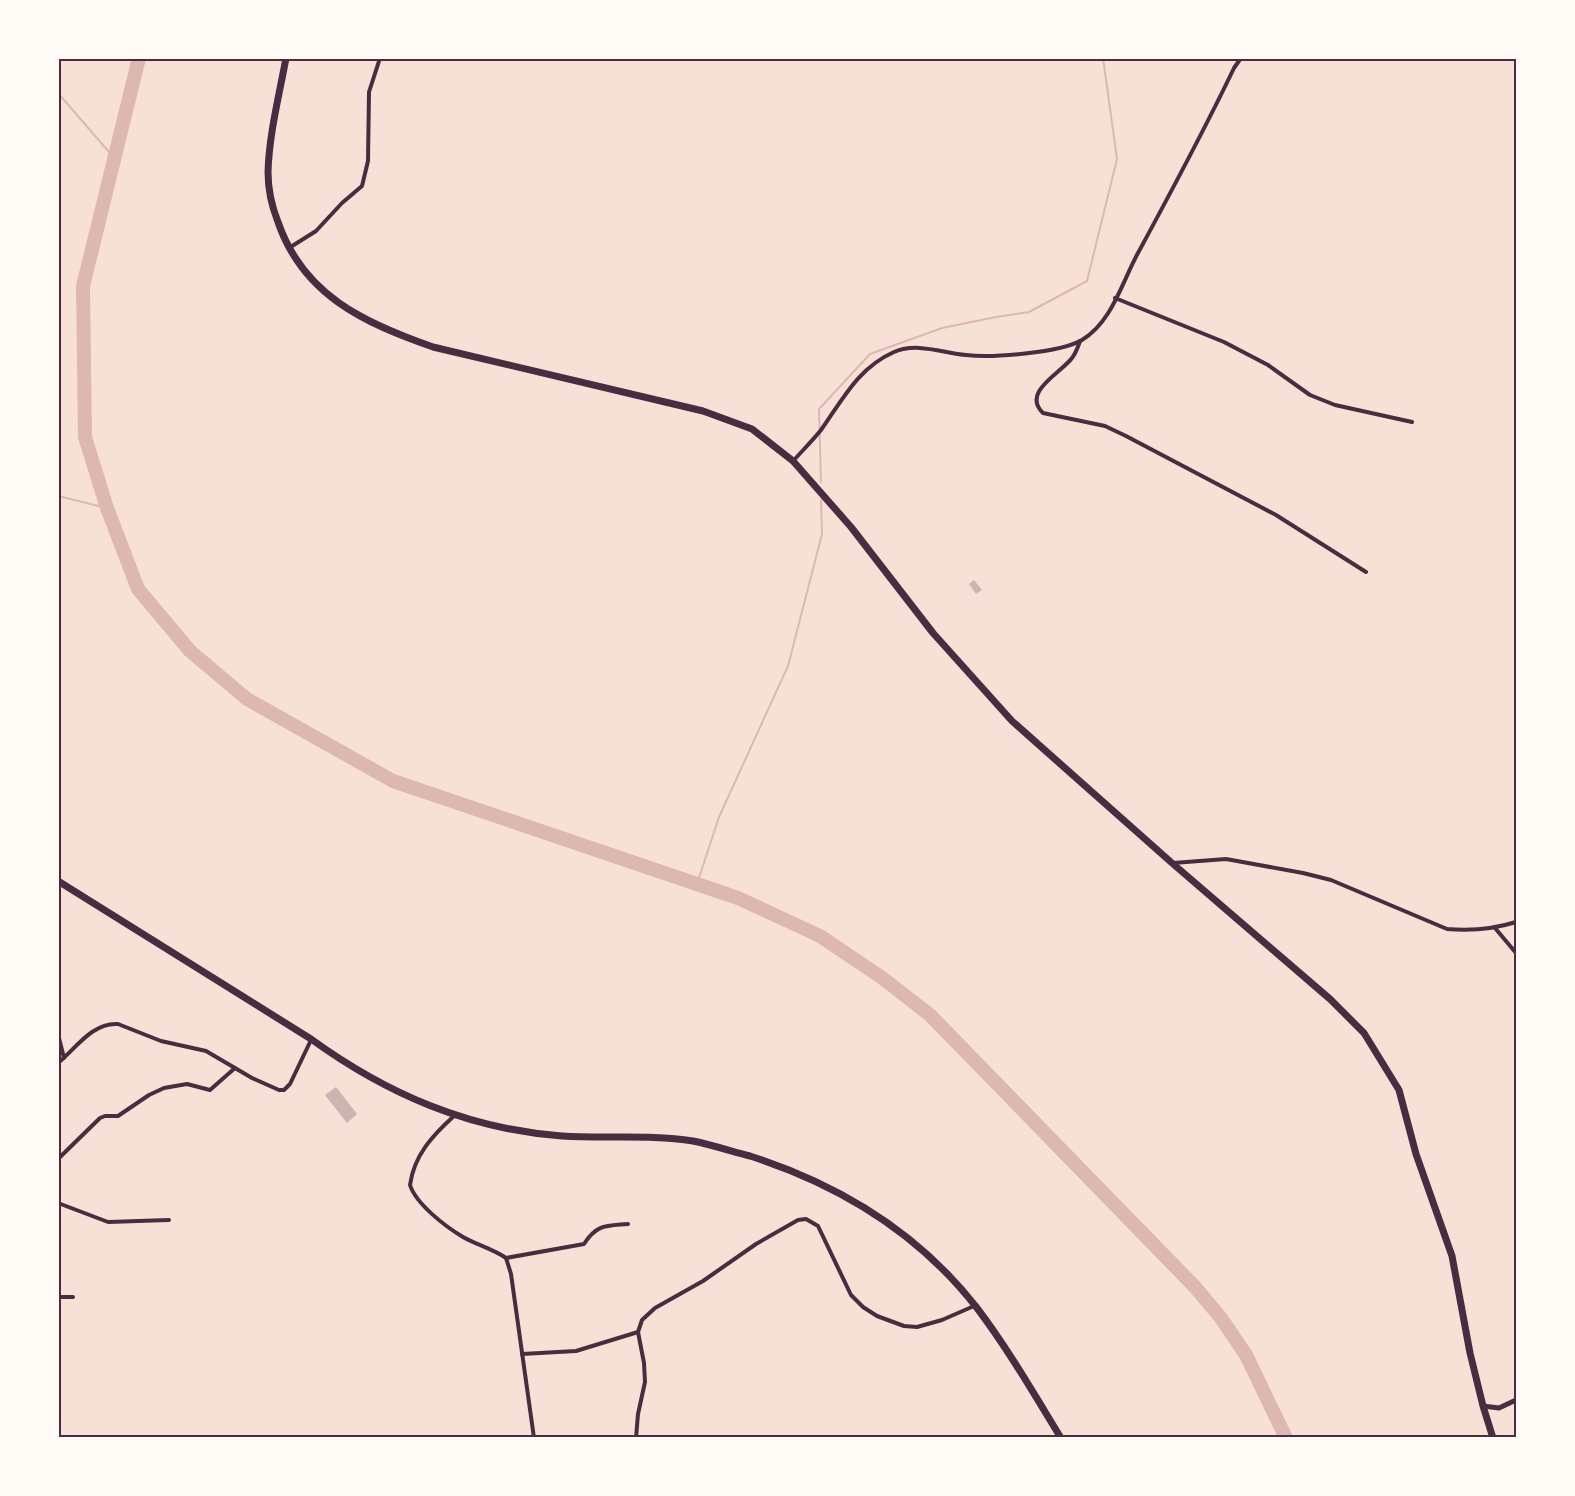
<svg xmlns="http://www.w3.org/2000/svg" width="1575" height="1496" viewBox="0 0 1575 1496" font-family="'IBM Plex Sans',sans-serif">
  <rect width="100%" height="100%" fill="#f7e1d7"/>
  <g fill="none" stroke-linecap="round" stroke-linejoin="round">
    <g stroke="#dcb8b0" stroke-width="2">
      <path d="M58,93L115,159"/>
      <path d="M821,482L819,409L870,354L942,328L996,317L1029,312L1087,281L1117,159L1103,58"/>
      <path d="M58,496L107,508"/>
      <path d="M697,884L719,817L788,666L822,534L821,500"/>
    </g>
    <path stroke="#dcb8b0" stroke-width="14" d="M139,58L83,286L85,437L107,508L138,589L190,651L247,699L393,781L738,898L820,936L881,977L930,1015L1195,1287L1221,1318L1246,1355L1286,1438"/>
  </g>
  <g fill="#ccb4b1">
    <path d="M974,580L982,590L976,594L969,584Z"/>
    <path d="M336,1087L357,1114L347,1123L325,1095Z"/>
  </g>
  <g fill="none" stroke-linecap="round" stroke-linejoin="round">
    <g stroke="#4a2c40" stroke-width="4">
      <path d="M289,248L316,231L342,203L362,186L368,161L369,92L380,58"/>
      <path d="M1115,298L1224,342L1268,365L1310,395L1335,405L1412,422"/>
      <path d="M1080,341C1078,347 1076,353 1072,358C1061,373 1021,392 1043,413L1105,426L1126,436L1276,515L1366,572"/>
      <path d="M794,460C803,450 813,440 821,430C843,399 858,368 894,352C917,342 943,353 966,355C991,358 1060,353 1082,340C1112,322 1122,282 1138,253C1171,192 1204,131 1234,68L1241,58"/>
      <path d="M1173,863L1226,859L1303,873L1331,880L1447,929C1471,931 1494,929 1516,922"/>
      <path d="M1495,928L1516,953"/>
      <path d="M58,1034L64,1058"/>
      <path d="M58,1063C76,1048 93,1022 118,1024L161,1041L206,1051L252,1078L279,1090H284L290,1084L311,1040"/>
      <path d="M454,1116C433,1135 414,1155 410,1185C416,1204 446,1227 463,1237C477,1245 493,1249 506,1258L511,1274L534,1438"/>
      <path d="M58,1159L100,1118L105,1116H118L149,1095L164,1088L187,1084L210,1090L235,1068"/>
      <path d="M58,1203L108,1222L169,1220"/>
      <path d="M506,1258L584,1244C597,1224 606,1226 628,1224"/>
      <path d="M58,1297H73"/>
      <path d="M522,1354L576,1351L638,1332"/>
      <path d="M636,1438L638,1414L645,1382L644,1363L638,1332L642,1320L655,1308L703,1281L756,1244L798,1220L806,1219L818,1226L851,1295L863,1307L877,1316L904,1326L917,1327L942,1320L974,1306"/>
    </g>
    <path stroke="#4a2c40" stroke-width="5" d="M1483,1406L1499,1408L1516,1400"/>
    <path stroke="#4a2c40" stroke-width="7" d="M286,58C279,96 269,135 268,172C268,188 272,207 278,222C303,295 364,323 433,347L703,411L752,429L793,461L851,527L933,633L1012,721L1172,863L1330,999L1364,1033L1399,1090L1416,1154L1452,1256L1470,1353L1483,1406L1493,1438"/>
    <path stroke="#4a2c40" stroke-width="7" d="M58,881L311,1039C387,1094 468,1129 562,1136C606,1139 649,1134 693,1141C712,1145 731,1151 750,1156C840,1185 918,1232 977,1308C1008,1349 1034,1394 1061,1438"/>
  </g>
  <rect width="1575" height="1496" fill="none" stroke="#fffaf5" stroke-width="120"/>
  <rect x="60" y="60" width="1455" height="1376" fill="none" stroke="#4a2c40" stroke-width="2"/>
</svg>
